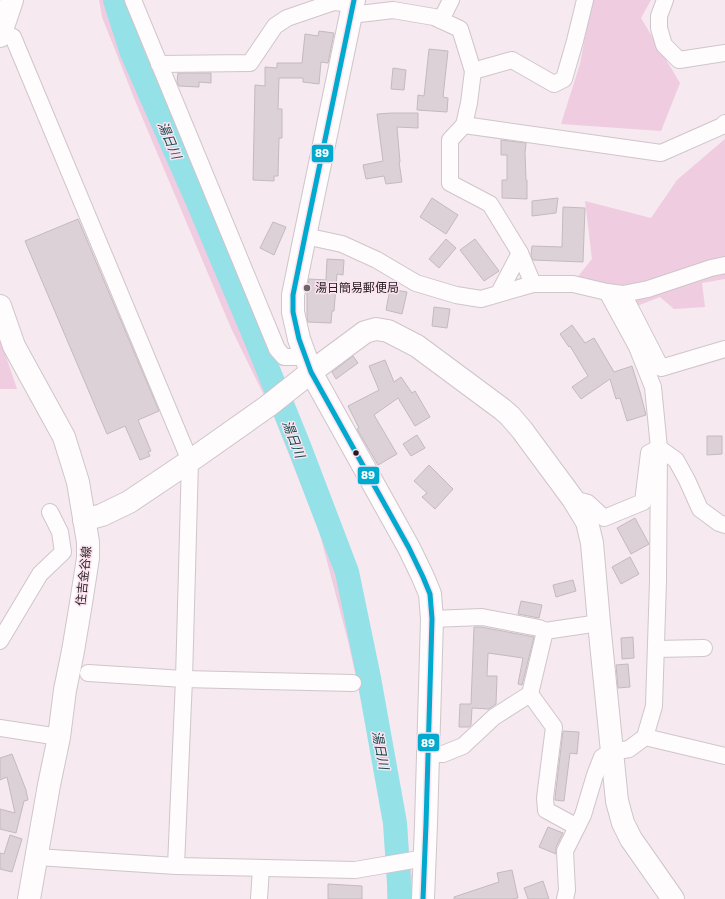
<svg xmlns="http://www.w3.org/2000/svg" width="725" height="899" viewBox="0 0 725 899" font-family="'Golos Text','Noto Sans JP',sans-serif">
  <rect width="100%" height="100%" fill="#f6e9f0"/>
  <g fill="#efcce0">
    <path d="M99,0H128L274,361L295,421L321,476L354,564L375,662L391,758L406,831L415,899H387V851L376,768L348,641L319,531L273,414L231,328L134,98L102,17Z"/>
    <path d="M592,0H651L641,18L680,83L661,131L561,124L580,64Z"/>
    <path d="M725,139V279L702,283L705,307L674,309L660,297L637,306L576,279L592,259L585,201L651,218L677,180Z"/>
    <path d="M0,339L17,389H0Z"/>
  </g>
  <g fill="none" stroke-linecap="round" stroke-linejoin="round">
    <path stroke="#94e1e7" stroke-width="24" d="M115,0L132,53L197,200L252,330L299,446L347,572L369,678L395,823L400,899"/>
  </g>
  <g fill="#dcd1d7" stroke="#c3babf">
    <path d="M319,31L334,33L328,63L321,62L319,84L303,82V78H279L278,109H282V138H279L278,176H274V181L253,180L255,85L265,86V67L277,68V63H302L305,34L318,36Z"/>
    <path d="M429,49L448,51L443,97L448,98L447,112L417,110L418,95L424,96Z"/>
    <path d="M393,68L406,70L404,90L391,89Z"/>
    <path d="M178,73H211V83L199,82V87L179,86L177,82Z"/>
    <path d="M392,113H418V128L397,127L400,162H399L402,182L386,184L384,176L366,179L363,165L383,161L377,114Z"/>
    <path d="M501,140L526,143L525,153L526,180H527V199L502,198V180H507V155H501Z"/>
    <path d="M432,198L458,215L446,234L420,217Z"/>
    <path d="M558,198L556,213L532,216V201Z"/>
    <path d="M563,207L585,208L583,262L533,260L531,256L532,246L562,247Z"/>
    <path d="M78,219L159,411L138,420L151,451L148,452L150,456L140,460L125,426L107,434L25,241Z"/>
    <path d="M273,222L286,227L274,255L260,248Z"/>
    <path d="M446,239L456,248L439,268L429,259Z"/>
    <path d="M475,239L499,271L484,281L460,250Z"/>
    <path d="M327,259L344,260L343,275L337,274L334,311H332L331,323L308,322L307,318V294L309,279L326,280Z"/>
    <path d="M390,289L407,292L402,314L386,310Z"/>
    <path d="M434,307L450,309L447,328L432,326Z"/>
    <path d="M572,325L585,343L594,338L614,372L632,366L640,392L646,415L627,421L620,398L616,399L610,379L581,399L572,387L588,376L570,346L569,347L560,334Z"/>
    <path d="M353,356L358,363L336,379L332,372Z"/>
    <path d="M385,360L394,382L401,377L412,393L415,391L430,417L415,426L398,398L374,415L397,454L378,465L357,429L359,428L348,406L379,390L369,366Z"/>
    <path d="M417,435L425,448L411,456L403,444Z"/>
    <path d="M707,436H722V454L707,455Z"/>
    <path d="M429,465L453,489L435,509L422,497L427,493L414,481Z"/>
    <path d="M635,518L649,544L631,554L617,528Z"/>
    <path d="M630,557L639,574L621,584L612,567Z"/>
    <path d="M573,580L576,591L556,597L553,585Z"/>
    <path d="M521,601L542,605L539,618L518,614Z"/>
    <path d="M474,627H481L534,637L522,685L518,684L523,658L488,653L487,676H497L496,704L489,709L472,708L471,725L469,727H459L460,704H471Z"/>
    <path d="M633,637L634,658L622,659L621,638Z"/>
    <path d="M628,664L630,687L618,688L616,665Z"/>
    <path d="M563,731L579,732L577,754L570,753L564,801L555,800V798Z"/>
    <path d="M12,754L26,790L28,800L24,801L16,833L0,829V809L15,813L7,777L0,780V758Z"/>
    <path d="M548,827L563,833L556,847V854L539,847Z"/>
    <path d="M10,835L22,839L12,872L0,869V853L4,854Z"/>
    <path d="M512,870L518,898L512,899H454V897L499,882L497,873Z"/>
    <path d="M543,881L549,899H528L524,888Z"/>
    <path d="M328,884L362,886V899H328Z"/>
  </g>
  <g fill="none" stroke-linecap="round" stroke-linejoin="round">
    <defs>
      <g id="street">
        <path d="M133,0L277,349L284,357H306"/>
        <path d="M665,0L659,16V28L664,45L679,60L725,53"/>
        <path d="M351,15L393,10L434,17L460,29L473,71L469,103L464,125L450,140V183L490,204L520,253L533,284"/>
        <path d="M441,20L451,0"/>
        <path d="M0,34L13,37L190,461L184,679L176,866"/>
        <path d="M159,64L250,63L275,26L287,18L334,2L353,4"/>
        <path d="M473,71L512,60L554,84L564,79L575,41L585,0"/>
        <path d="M464,125L661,153L722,126L725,123"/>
        <path d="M305,236L342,244L377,260L416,283L456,295L481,299L533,284H573L607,292L623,294L648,289L711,268L725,265"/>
        <path d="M499,293L520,253"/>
        <path d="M623,294L661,368L725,349"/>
        <path d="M659,448L676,460L687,480L700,509L719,523L725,525"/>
        <path d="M573,499L588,503L604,518L643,502L649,453L659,448"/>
        <path d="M432,619L482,617L539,628L545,631"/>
        <path d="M0,641L40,574L63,552L60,532L50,512"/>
        <path d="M656,649L704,648"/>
        <path d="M88,673L184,679L353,683"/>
        <path d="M530,694L545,631L599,623"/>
        <path d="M0,728L59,737"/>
        <path d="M645,737L725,756"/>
        <path d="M428,754H443L463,746L494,717L530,694L554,727L545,798L546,810L577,827"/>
        <path d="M37,857L176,866L355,870L425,858"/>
        <path d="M259,899L261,868"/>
        <path d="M565,899L567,890L565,851L583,815L595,775L602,757L611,752L629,749L645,737L654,706L658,581L659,448L653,387L637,347L607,292"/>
      </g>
      <g id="secondary">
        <path d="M354,0L305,236L293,295V312L299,339L311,372L409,548L423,577L430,594L432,619L426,824L423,899"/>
        <path d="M0,36L12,0"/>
        <path d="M0,306L14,346L64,437L78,482L88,542V558L81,603L73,651L65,690L59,737L49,785L29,899"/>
        <path d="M84,520L102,515L129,502L190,461L268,406L311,372L365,332L376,329L388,331L417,346L502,409L510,416L522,430L573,499L587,522L592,543L599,623L617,801L623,823L631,839L673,899"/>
      </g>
    </defs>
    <use href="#street" stroke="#cfc5ca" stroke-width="18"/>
    <use href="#secondary" stroke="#cfc5ca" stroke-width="24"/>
    <use href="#street" stroke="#fefcfd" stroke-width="16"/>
    <use href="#secondary" stroke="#fefcfd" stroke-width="22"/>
    <defs>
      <path id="bus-1" d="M354,0L305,236L293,295V312L299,339L311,372L409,548L423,577L430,594L432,619L426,824L423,899"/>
    </defs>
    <use href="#bus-1" stroke="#fbe4f0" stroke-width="8"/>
    <use href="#bus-1" stroke="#00a9ce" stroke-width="5"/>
  </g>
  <circle fill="#6e6469" stroke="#fbe4f0" stroke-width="1.5" cx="307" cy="288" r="4"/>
  <circle fill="#241c20" stroke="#fbe4f0" stroke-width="1.5" cx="356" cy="453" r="3.5"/>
  <g text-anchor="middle" stroke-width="3" stroke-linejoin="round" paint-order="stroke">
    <g font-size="12" fill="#241c20" stroke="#fbe4f0" text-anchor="start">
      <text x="315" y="292">湯日簡易郵便局</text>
    </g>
    <g font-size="12" fill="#241c20" stroke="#fbe4f0">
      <text transform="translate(84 576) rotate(-84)" y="4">住吉金谷線</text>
    </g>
    <g font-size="13" font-style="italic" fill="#164a4c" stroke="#fbe4f0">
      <text transform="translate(170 140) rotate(67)" y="5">湯日川</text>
      <text transform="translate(294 439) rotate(69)" y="5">湯日川</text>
      <text transform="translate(381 750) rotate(79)" y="5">湯日川</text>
    </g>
  </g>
  <g stroke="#fbe4f0" stroke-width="1.5">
    <rect x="311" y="144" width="23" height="19" rx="4" fill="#00a9ce"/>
    <rect x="357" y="466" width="23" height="19" rx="4" fill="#00a9ce"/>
    <rect x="417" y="733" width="23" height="19" rx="4" fill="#00a9ce"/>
  </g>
  <g font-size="11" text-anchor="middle" font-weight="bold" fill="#fff">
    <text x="322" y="157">89</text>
    <text x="368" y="479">89</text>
    <text x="428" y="747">89</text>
  </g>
</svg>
